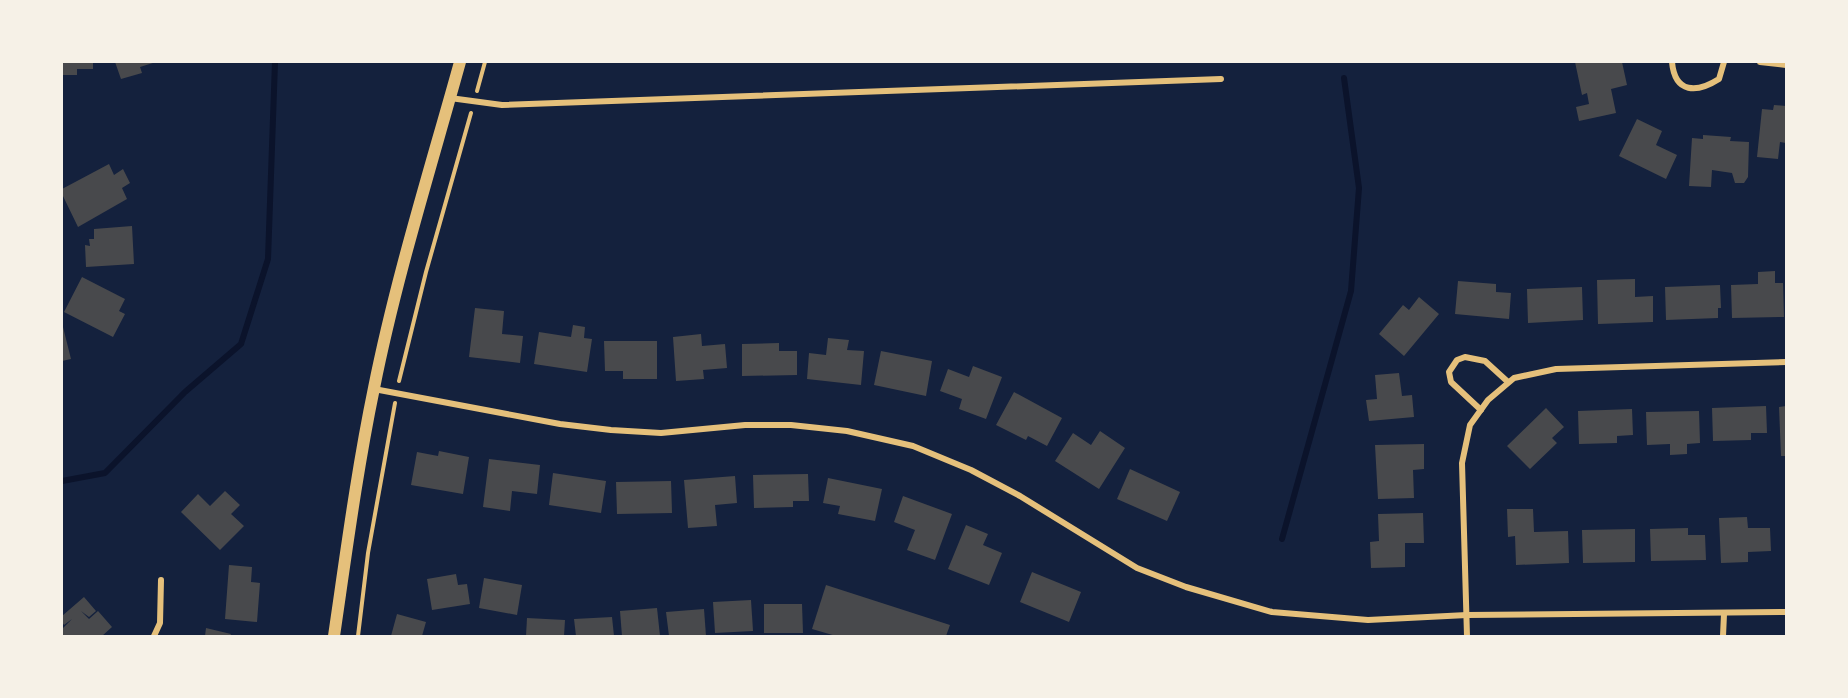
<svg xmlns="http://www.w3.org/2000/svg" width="1848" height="698" viewBox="0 0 1848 698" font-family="Ubuntu,sans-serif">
  <rect width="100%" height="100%" fill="#14213d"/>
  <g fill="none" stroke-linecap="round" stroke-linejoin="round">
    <g stroke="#0b132b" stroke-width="6">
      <path d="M62,481L105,473L185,392L241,344L268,259L275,62"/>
      <path d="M1282,539L1351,291L1359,188L1344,78"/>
    </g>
  </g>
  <g fill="#48494c">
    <path d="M62,62H93V69H77V75H62Z"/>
    <path d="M115,62H156L140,67L142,73L121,79Z"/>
    <path d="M1575,62H1622L1627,85L1611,89L1616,113L1579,121L1576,107L1589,104L1587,93L1582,95Z"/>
    <path d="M1774,105L1786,106V143L1780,142L1778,159L1757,157L1762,109L1773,110Z"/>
    <path d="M1637,119L1662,131L1656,145L1677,155L1666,179L1619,156Z"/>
    <path d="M1703,135L1731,137L1730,141L1749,142L1748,177L1744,183H1735L1732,173L1712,170L1711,187L1689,186L1692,138L1703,139Z"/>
    <path d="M109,164L114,175L123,169L130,183L122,188L127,199L78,227L62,194V189Z"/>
    <path d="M132,226L134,264L86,267L85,245L90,246L89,239H94V229Z"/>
    <path d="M1775,271V283H1783L1784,317L1732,318L1731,285L1758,284V272Z"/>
    <path d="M82,277L125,299L119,311L125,314L113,337L64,312Z"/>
    <path d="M1635,279V297L1653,296V322L1598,324L1597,280Z"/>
    <path d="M1458,281L1496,284V292L1511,293L1509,319L1455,314Z"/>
    <path d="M1720,285L1721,308H1718V318L1666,320L1665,287Z"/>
    <path d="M1582,287L1583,320L1528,323L1527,289Z"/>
    <path d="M1419,297L1439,314L1404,356L1379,334L1403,305L1409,310Z"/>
    <path d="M475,308L504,311L502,334L523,336L520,363L469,357Z"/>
    <path d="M62,323L71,359L62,361Z"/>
    <path d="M573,325L585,327L584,338L592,339L587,372L534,364L539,332L571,337Z"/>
    <path d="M701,334L702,346L725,344L727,368L703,370L704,379L676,381L673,337Z"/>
    <path d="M828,338L849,340L847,350L864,351L861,385L807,379L809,353L826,355Z"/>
    <path d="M604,341H657V379H623V371H605Z"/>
    <path d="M779,343V351H797V375L742,376V344Z"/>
    <path d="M881,351L932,361L926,396L874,385Z"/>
    <path d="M973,366L1002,377L986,419L959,409L962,399L940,391L948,369L969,377Z"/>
    <path d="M1399,373L1402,396L1412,395L1414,417L1369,421L1366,400L1377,399L1375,375Z"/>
    <path d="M1014,392L1062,418L1047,446L1028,436L1026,440L996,425Z"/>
    <path d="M1766,406L1767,433H1751V440L1713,441L1712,408Z"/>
    <path d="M1786,406V456H1781L1779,407Z"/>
    <path d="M1546,408L1564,427L1552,438L1557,443L1530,469L1507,446Z"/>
    <path d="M1632,409L1633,435L1617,436V443L1579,444L1578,411Z"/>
    <path d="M1699,411L1700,443L1687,444V454L1670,455V444L1647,445L1646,412Z"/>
    <path d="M1100,431L1125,448L1099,489L1055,461L1073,433L1091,445Z"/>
    <path d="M1424,444V469L1413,470L1414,498L1378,499L1375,445Z"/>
    <path d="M439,451L469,457L463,494L411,485L417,452L438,456Z"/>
    <path d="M489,459L540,465L537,494L512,491L510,511L483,507Z"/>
    <path d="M1130,469L1180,492L1167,521L1117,499Z"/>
    <path d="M553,473L606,481L601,513L549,505Z"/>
    <path d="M808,474L809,501H793V507L754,508L753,475Z"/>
    <path d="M735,476L737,503L715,505L717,526L688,528L684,480Z"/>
    <path d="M828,478L882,489L875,521L838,514L840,506L823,503Z"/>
    <path d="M671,481L672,513L617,514L616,482Z"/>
    <path d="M225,491L240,505L231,514L244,526L220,550L181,512L198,494L210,506Z"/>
    <path d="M903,496L952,514L935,560L907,550L915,530L894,522Z"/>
    <path d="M1507,509H1533L1534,532L1568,531L1569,563L1516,565L1515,536L1508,537Z"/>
    <path d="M1423,513L1424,543H1405V567L1371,568L1370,542L1379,541L1378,514Z"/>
    <path d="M1747,517L1748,528H1770L1771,551L1748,552V562L1721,563L1719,518Z"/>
    <path d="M966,525L988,534L983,545L1002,553L989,585L948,569Z"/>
    <path d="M1688,528V535H1705L1706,560L1651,561L1650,529Z"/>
    <path d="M1635,529V562L1583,563L1582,530Z"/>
    <path d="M229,565L252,567L251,582L260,583L257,622L225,619Z"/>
    <path d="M1032,572L1081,592L1069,622L1020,602Z"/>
    <path d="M456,574L458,585L467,584L470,604L432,610L427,579Z"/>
    <path d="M484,578L522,585L517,615L479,608Z"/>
    <path d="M826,585L950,625L946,636H836L812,629Z"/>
    <path d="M84,597L96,611L89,617L81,611L89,619L98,611L112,627L102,636H62V629L72,619L64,625L62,622V616Z"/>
    <path d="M751,600L753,631L715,633L713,602Z"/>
    <path d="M764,604H802L803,633H764Z"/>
    <path d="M657,608L660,636H622L620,611Z"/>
    <path d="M704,609L706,636H669L666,612Z"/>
    <path d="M397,614L426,622L422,636H391Z"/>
    <path d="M612,617L614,636H576L574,619Z"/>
    <path d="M527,618L565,620L564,636H526Z"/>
    <path d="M206,628L231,634L230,636H205Z"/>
  </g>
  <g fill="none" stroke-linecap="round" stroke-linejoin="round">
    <g stroke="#e5c07b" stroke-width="4">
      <path d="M477,91L485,62"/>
      <path d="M399,381L426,272L471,113"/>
      <path d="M358,636L368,553L395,403"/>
    </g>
    <g stroke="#e5c07b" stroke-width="6">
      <path d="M1672,62C1675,94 1697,93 1719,79L1724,62"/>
      <path d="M1760,62L1786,65"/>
      <path d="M450,98L502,105L1221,79"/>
      <path d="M374,389L560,424L611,430L661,433L745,425H791L847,431L913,446L971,470L1020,496L1137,568L1186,587L1272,612L1368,620L1467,615L1786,612"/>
      <path d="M1481,410L1451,382L1449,372L1457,360L1465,357L1485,361L1508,382"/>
      <path d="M154,636L160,623L161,580"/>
      <path d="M1467,636L1462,463L1470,425L1488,400L1514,378L1556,369L1786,362"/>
      <path d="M1723,636L1724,614"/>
    </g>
    <path stroke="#e5c07b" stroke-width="12" d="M334,636C346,554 357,470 374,388C396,278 430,170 460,62"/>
  </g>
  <rect width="1848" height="698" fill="none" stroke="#f6f1e7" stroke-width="126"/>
</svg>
